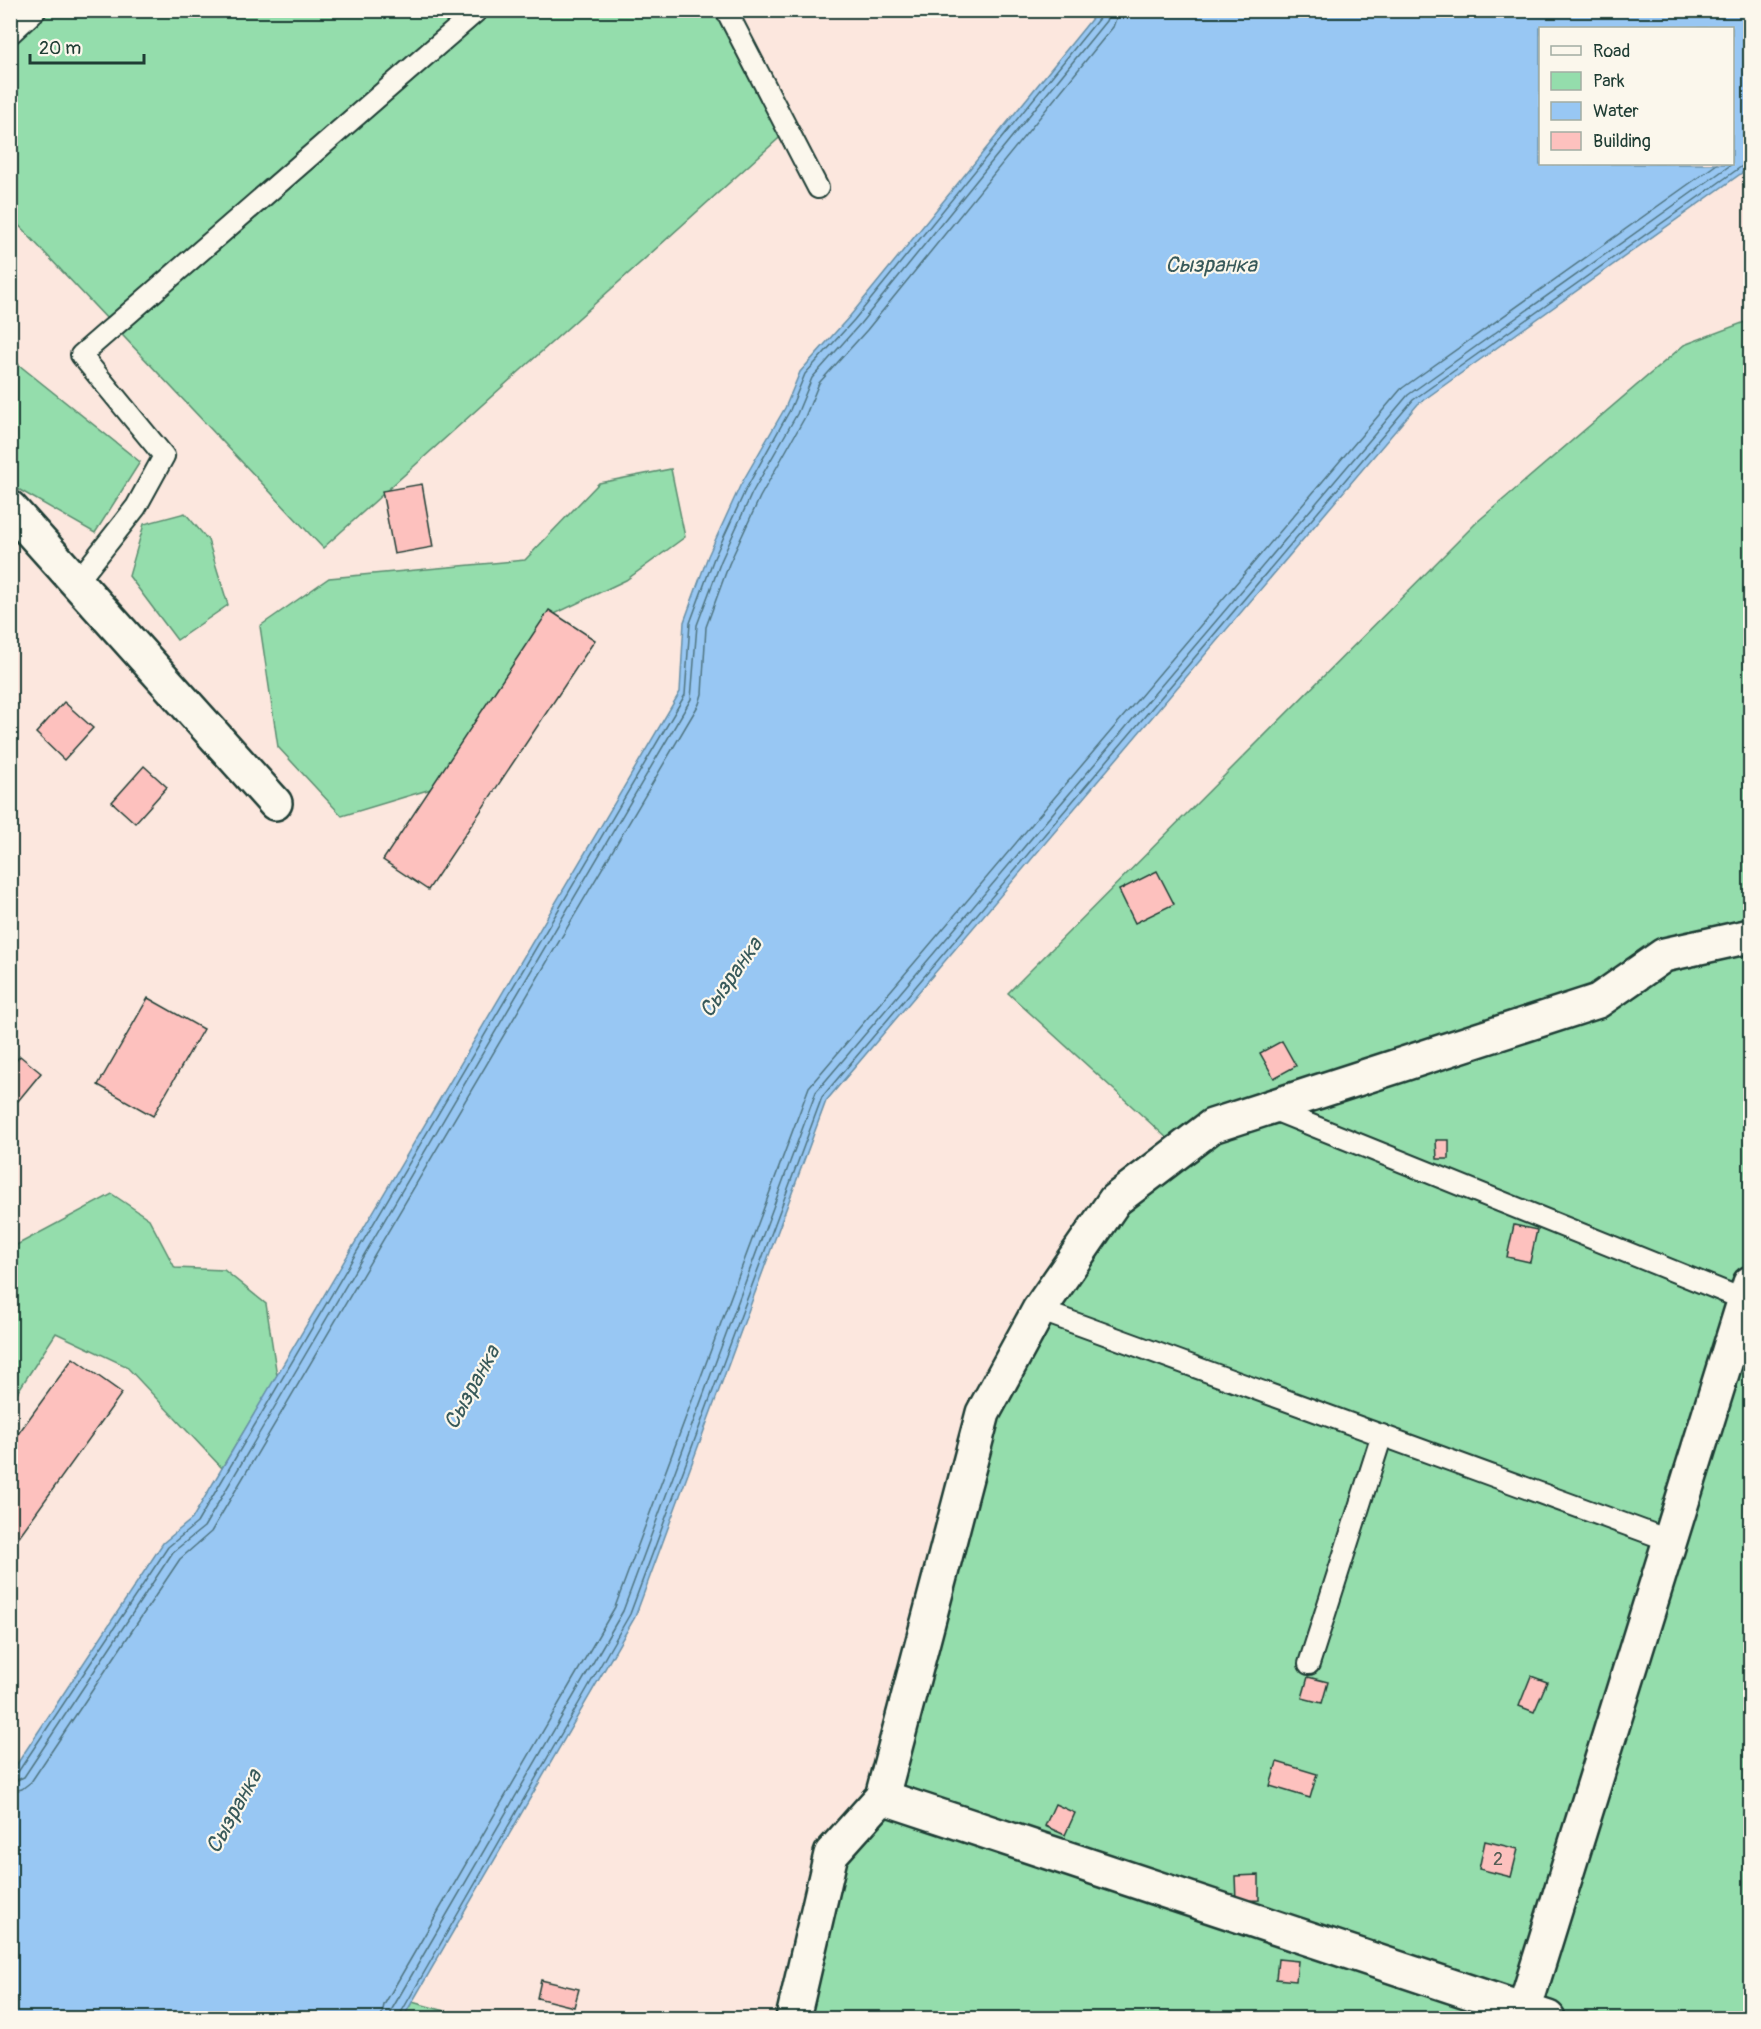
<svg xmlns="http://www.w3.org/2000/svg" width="1761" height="2029" viewBox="0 0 1761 2029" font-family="Pangolin,sans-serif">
  <rect width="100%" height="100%" fill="#fce7de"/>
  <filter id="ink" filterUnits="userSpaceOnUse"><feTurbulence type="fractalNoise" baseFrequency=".0167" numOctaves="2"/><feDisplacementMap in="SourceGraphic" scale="12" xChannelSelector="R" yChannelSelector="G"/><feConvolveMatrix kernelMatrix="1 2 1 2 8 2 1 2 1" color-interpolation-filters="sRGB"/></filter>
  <g filter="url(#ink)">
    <g fill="#94ddac" stroke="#5a8d70" stroke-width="1.5">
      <path d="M11,11H726L788,130L323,548L11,217Z"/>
      <path d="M1750,320V2018H793L831,1854L882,1797L983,1413L1039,1310L1180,1150L1008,993L1477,522L1684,345Z"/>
      <path d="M11,353L19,365L140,462L95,533L11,485Z"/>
      <path d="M671,469L685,537L626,580L548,617L444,785L342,816L278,747L260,626L329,578L525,560L599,483Z"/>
      <path d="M185,513L208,540L228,605L177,640L129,576L144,524Z"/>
      <path d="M112,1194L149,1219L175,1268L224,1270L266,1304L277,1376L222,1468L126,1366L56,1333L11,1402V1248Z"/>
      <path d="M412,2002L471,2018H403Z"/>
    </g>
    <path fill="#98c7f3" stroke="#6890a7" stroke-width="1.5" fill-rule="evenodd" d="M1098,11H1750V167L1418,404L826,1101L635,1617L403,2018H11V1773L163,1543L192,1519L680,692L684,622L708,556L740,486L785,408L800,372L850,316ZM1540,28H1732V164H1540Z"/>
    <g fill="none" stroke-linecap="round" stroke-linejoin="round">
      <g stroke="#4f7480" stroke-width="1.5">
        <path d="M10,1775L18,1772L168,1547L197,1523L685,695L690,623L714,558L746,489L790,410L805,374L854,320L1100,17L1102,10"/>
        <path d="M10,1783L24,1777L173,1552L204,1527L691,699L697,625L721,561L752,493L797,414L812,378L860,324L1106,21L1110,10"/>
        <path d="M10,1792L22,1789L31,1782L180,1559L211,1532L699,704L702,694L706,627L729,564L760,497L805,417L819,383L867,330L1113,27L1119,10"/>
        <path d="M381,2018L384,2005L615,1607L809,1087L1401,389L1717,164"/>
        <path d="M390,2018L392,2009L623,1611L816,1092L1408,395L1732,164"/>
        <path d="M398,2018L630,1614L822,1097L1413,400L1745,164L1750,163"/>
      </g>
    </g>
    <g fill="#fdc1be" stroke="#1f3d34" stroke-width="1.5">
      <path d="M422,484L433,547L394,554L382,491Z"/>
      <path d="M549,610L595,640L428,890L383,860Z"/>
      <path d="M64,702L93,728L64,760L36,733Z"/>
      <path d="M144,766L167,787L135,823L112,802Z"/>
      <path d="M1157,871L1174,904L1135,923L1119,890Z"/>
      <path d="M148,998L203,1029L153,1116L98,1085Z"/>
      <path d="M1282,1041L1296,1066L1274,1078L1260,1053Z"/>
      <path d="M20,1056L41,1073L18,1101L10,1095V1068Z"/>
      <path d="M1436,1140H1449V1159H1437Z"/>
      <path d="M1514,1225L1537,1230L1530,1262L1507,1257Z"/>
      <path d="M73,1358L122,1393L10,1549V1445Z"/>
      <path d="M1531,1676L1547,1682L1534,1712L1519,1706Z"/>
      <path d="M1308,1677L1328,1682L1322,1703L1302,1698Z"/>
      <path d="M1277,1762L1317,1774L1310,1798L1270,1786Z"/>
      <path d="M1055,1804L1075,1813L1065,1835L1045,1826Z"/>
      <path d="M1485,1841L1518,1849L1511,1877L1479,1869Z"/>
      <path d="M1259,1875V1900L1236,1901L1235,1876Z"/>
      <path d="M1278,1959L1298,1961L1296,1981L1276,1979Z"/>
      <path d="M541,1980L579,1989L574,2007L537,1998Z"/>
    </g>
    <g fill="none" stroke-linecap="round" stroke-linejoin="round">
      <defs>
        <g id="lane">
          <path d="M726,10L818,188"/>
          <path d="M10,34L36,10"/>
          <path d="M77,582L136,507L164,456L81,355L478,10"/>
          <path d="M1269,1108L1745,1300"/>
          <path d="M1039,1310L1671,1541"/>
          <path d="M1309,1664L1382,1435"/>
        </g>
        <g id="street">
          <path d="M10,508L275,803"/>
          <path d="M882,1797L1548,2018"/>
          <path d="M1524,2010L1750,1283"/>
          <path d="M793,2018L831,1854L882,1797L983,1413L1039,1310L1115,1200L1212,1126L1598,1001L1664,955L1750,936"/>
        </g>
      </defs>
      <use href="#lane" stroke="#1f3d34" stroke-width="24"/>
      <use href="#street" stroke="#1f3d34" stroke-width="38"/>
      <use href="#lane" stroke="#fbf7ec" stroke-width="20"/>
      <use href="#street" stroke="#fbf7ec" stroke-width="33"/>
    </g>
  </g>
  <g text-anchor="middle" stroke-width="4.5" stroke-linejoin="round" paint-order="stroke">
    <g font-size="18" fill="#565e56">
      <text x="1498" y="1865">2</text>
    </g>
    <g font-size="22" font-style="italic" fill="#37595a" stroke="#fbf7ec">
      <text x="1211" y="272">Сызранка</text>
      <text transform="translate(730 977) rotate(-55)" y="8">Сызранка</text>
      <text transform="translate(471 1387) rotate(-61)" y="8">Сызранка</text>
      <text transform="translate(233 1811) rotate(-61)" y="8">Сызранка</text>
    </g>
  </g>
  <rect width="1761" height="2029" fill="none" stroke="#fbf7ec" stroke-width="36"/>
  <rect x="18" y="18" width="1725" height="1993" fill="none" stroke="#1f3d34" stroke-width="2" filter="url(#ink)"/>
  <rect x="1539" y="27" width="195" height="138" fill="#fbf7ec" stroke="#a3ada2" stroke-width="1.5"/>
  <rect x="1551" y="46" width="30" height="9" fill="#fbf7ec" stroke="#a3ada2" stroke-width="1.5"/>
  <text x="1593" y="57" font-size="18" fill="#1f3d34">Road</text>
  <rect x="1551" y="72" width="30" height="18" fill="#94ddac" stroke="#a3ada2" stroke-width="1.5"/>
  <text x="1593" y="87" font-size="18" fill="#1f3d34">Park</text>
  <rect x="1551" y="102" width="30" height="18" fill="#98c7f3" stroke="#a3ada2" stroke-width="1.5"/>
  <text x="1593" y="117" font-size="18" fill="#1f3d34">Water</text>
  <rect x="1551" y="132" width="30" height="18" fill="#fdc1be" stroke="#a3ada2" stroke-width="1.5"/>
  <text x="1593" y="147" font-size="18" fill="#1f3d34">Building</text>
  <path d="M30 54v9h114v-9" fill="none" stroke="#1f3d34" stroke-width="3"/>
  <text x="39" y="54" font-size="18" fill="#1f3d34" stroke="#fbf7ec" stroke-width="4.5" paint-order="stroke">20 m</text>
</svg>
